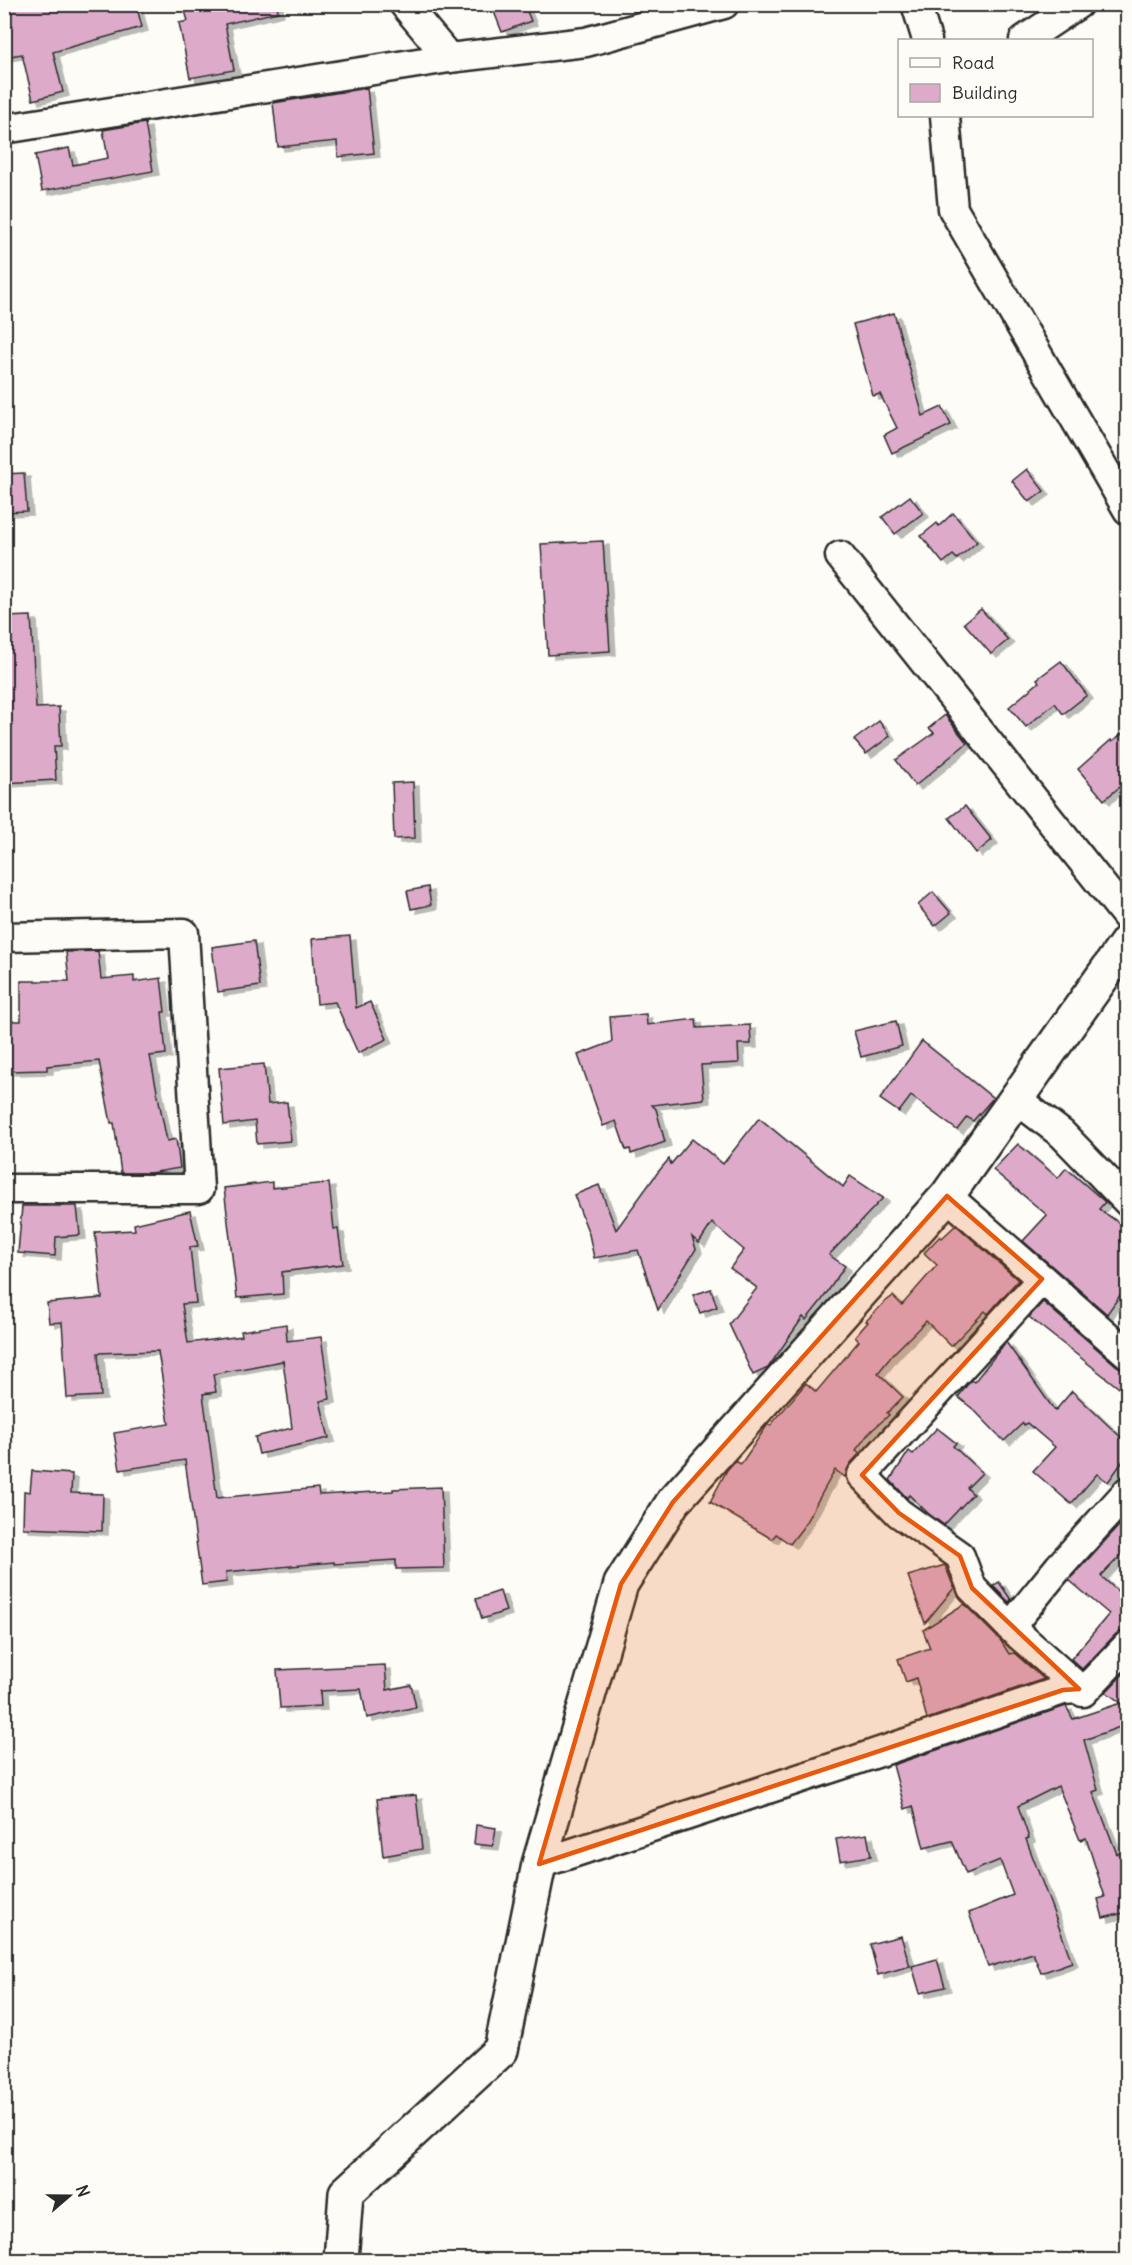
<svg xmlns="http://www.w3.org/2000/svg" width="1132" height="2265" viewBox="0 0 1132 2265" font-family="Delius,sans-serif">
  <defs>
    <filter id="shadow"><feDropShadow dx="6" dy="4" stdDeviation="0" flood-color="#0004"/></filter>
  </defs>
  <rect width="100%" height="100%" fill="#fdfcf7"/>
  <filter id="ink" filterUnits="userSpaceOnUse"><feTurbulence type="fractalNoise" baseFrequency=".0167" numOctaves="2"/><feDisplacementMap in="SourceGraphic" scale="12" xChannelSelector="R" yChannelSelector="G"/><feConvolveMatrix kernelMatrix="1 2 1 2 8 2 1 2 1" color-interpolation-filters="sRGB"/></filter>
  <g filter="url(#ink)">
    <g fill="#ddabc9" stroke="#2b2b2b" stroke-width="1.5" filter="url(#shadow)">
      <path d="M4,4H136L142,27L53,52L63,92L33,100L22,54L4,57Z"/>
      <path d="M183,4H277L278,12L225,24L234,70L190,78L179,23L188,21Z"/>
      <path d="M491,4H524L531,21L502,32Z"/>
      <path d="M367,88L374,153L338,157L337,141L278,147L273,103Z"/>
      <path d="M145,123L153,171L42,191L35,155L69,148L73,165L108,158L103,130Z"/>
      <path d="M894,313L923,416L942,407L951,425L892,453L884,435L897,428L880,394L873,396L853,324Z"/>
      <path d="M1027,469L1044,491L1029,502L1012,481Z"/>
      <path d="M24,473L27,511L4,512V474Z"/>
      <path d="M910,496L923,513L895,534L882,517Z"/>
      <path d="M953,513L977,542L957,559L953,555L943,563L921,536L937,523L939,526Z"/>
      <path d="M603,541L610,651L548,655L541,544Z"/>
      <path d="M981,609L1008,640L991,654L964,623Z"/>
      <path d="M31,616L36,708L59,707L61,746H54L56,780L4,783V617Z"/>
      <path d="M1061,661L1087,695L1063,714L1055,703L1026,727L1009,707L1039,682L1037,679Z"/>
      <path d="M945,715L967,743L915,786L896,760L934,733L929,728Z"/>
      <path d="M879,721L890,736L866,754L854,740Z"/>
      <path d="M1128,729V780L1104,800L1078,769L1111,740L1112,742Z"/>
      <path d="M413,782L415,838L394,839L392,783Z"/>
      <path d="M965,806L992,840L976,853L949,818Z"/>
      <path d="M428,887L431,905L411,909L407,891Z"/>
      <path d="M933,892L951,913L935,926L918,905Z"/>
      <path d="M350,936L356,1008L370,1002L387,1039L358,1053L335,1002L317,1004L312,939Z"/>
      <path d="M254,941L260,986L218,992L212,947Z"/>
      <path d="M98,951L101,979L134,976V982L161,978L165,1012H162L166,1054L150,1056L167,1141L176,1139L180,1168L150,1173H121L114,1123H111L99,1061L47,1066V1070L8,1071L7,1021H21V981H69L66,952Z"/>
      <path d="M646,1014L647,1025L696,1019L697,1028L750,1025L751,1044H738L739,1063L701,1065L704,1099L652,1105L656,1109L665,1142L631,1154L630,1149L626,1150L616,1121L603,1126L578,1055L612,1042L610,1017Z"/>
      <path d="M896,1021L902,1046L861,1057L854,1031Z"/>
      <path d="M922,1041L993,1098L973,1121L967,1117L957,1130L911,1096L899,1112L880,1099Z"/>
      <path d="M264,1064L268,1104L287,1102L291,1141L257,1144L255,1121L224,1125L219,1068Z"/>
      <path d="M759,1118L843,1187L850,1176L883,1198L829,1255L845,1266L822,1300L806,1320L803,1317L768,1368L753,1375L729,1324L757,1288L730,1268L744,1250L712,1223L699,1243L692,1237L696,1249L658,1310L638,1250L594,1258L589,1234L574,1195L599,1185L616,1230L658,1172L669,1159L671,1164L692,1139L723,1164Z"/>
      <path d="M1018,1144L1058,1178L1066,1168L1105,1202L1099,1209L1128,1229V1284L1107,1314L1023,1241L1047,1215L993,1170Z"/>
      <path d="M272,1182V1188L329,1183L334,1229H338L343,1264L282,1272L283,1294L237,1298L224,1188Z"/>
      <path d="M22,1206H77L80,1235L56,1237L55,1256L18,1253Z"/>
      <path d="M190,1211L198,1246L190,1247L196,1303L182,1304L188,1343L242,1336L241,1331L286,1324L287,1341L321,1337L330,1399L320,1401L329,1438L259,1454L255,1437L292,1428L283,1361L213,1374L216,1392L203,1394L217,1498L318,1488L319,1495L393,1491V1489L441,1487L444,1568L396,1569V1560L334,1564V1562L226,1572L227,1582L202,1585L185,1460L120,1470L114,1433L169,1424L158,1351L98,1353L101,1396L67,1398L62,1322L49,1323L47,1303L102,1298L95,1232L135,1230L134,1224Z"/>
      <path d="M956,1225L1018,1280L988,1314L985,1311L951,1346L926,1321L894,1353L878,1373L903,1397L887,1413L889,1415L869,1433L856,1450L860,1453L850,1464L845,1477L835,1470L803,1527L790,1544L776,1534L772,1539L710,1502L727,1470L735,1461L741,1464L768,1424L770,1426L806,1383L816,1392L859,1341L855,1337L868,1322L866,1321L885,1302L893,1296L902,1305L937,1265L924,1253L940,1236L942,1238Z"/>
      <path d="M711,1289L717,1307L700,1313L693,1295Z"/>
      <path d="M1043,1302L1117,1366L1128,1370V1395L1029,1317Z"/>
      <path d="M1006,1342L1055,1411L1072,1391L1128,1444V1454L1108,1482L1097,1474L1071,1504L1033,1471L1055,1447L1027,1423L1024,1425L1023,1423L1004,1441L974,1410L958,1397L971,1380L974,1382Z"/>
      <path d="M937,1428L956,1443L953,1446L982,1473L967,1488L973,1494L944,1525L929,1514L909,1495L907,1498L890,1480L909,1451L913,1454Z"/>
      <path d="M32,1471L72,1474L71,1493L103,1494L102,1531L23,1528L24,1491L30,1492Z"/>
      <path d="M1128,1516V1548L1101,1576L1123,1596L1128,1591V1629L1116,1634L1082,1669L1071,1659L1109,1614L1069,1580Z"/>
      <path d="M945,1565L954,1588L925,1623L908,1576Z"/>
      <path d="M999,1582L1011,1600L1009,1602L993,1586Z"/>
      <path d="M500,1591L506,1611L482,1619L476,1599Z"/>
      <path d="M964,1604L1001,1641L1009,1654L1014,1653L1044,1679L927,1719L916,1678L906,1682L898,1659L930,1648L923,1630Z"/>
      <path d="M385,1665L387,1690L411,1685L416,1707L367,1718L361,1689L320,1691L321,1706L280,1708L277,1670Z"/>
      <path d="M1128,1669V1724L1084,1740L1098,1790L1093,1792L1117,1854L1128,1851V1912L1103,1918L1098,1899L1105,1897L1086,1838L1080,1840L1058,1786L1018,1806L1029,1838L1026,1839L1072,1962L1041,1973L1033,1953L988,1967L969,1913L1013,1895L1000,1860L966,1874L952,1841L924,1848L913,1806L905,1809L893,1765L1066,1706L1073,1719L1121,1703L1106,1692Z"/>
      <path d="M416,1795L422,1849L383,1856L377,1799Z"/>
      <path d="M476,1825L496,1828L493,1846L474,1844Z"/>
      <path d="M867,1834L871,1856L840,1861L836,1839Z"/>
      <path d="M901,1936L910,1966L878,1975L870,1944Z"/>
      <path d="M937,1959L945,1987L920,1993L912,1966Z"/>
    </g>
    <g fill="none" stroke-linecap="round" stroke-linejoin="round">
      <defs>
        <g id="street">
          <path d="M404,4L449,58"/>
          <path d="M916,4L927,40"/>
          <path d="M1024,40L1078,4"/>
          <path d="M945,116L953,209L1128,510"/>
          <path d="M4,129L449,58L586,42L724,4"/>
          <path d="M840,556L1128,918"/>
          <path d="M4,937L184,933L199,1189H4"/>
          <path d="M1016,1099L1062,1134L1128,1202"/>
          <path d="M947,1196L1128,1354"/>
          <path d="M1042,1279L862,1475L899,1513L960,1556L972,1588L1010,1627L1083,1692L1128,1645"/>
          <path d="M1010,1627L1059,1567L1128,1491"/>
          <path d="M539,1864L856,1760L1063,1690L1079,1689"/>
        </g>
        <path id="secondary" d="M341,2260L346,2193L501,2050L539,1864L621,1584L673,1502L947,1196L1128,941"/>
      </defs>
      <use href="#street" stroke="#2b2b2b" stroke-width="33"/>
      <use href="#secondary" stroke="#2b2b2b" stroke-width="38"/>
      <use href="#street" stroke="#fdfcf7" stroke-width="28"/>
      <use href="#secondary" stroke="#fdfcf7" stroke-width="33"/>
    </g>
  </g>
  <path fill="#e8590c" fill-opacity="0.2" stroke="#e8590c" stroke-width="4.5" stroke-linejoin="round" d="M947,1196L1042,1279L862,1475L899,1513L960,1556L972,1588L1079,1689L1063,1690L539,1864L621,1584L673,1502Z"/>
  <rect width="1132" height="2265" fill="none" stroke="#fdfcf7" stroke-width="24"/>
  <rect x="12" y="12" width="1108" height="2241" fill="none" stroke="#2b2b2b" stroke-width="2" filter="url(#ink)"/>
  <rect x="898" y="39" width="195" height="78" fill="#fdfcf7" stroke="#a9a8a5" stroke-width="1.5"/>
  <rect x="910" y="58" width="30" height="9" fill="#fdfcf7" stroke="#a9a8a5" stroke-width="1.5"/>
  <text x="952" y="69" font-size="18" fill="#2b2b2b">Road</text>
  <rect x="910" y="84" width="30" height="18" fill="#ddabc9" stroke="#a9a8a5" stroke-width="1.5"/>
  <text x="952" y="99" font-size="18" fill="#2b2b2b">Building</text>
  <g transform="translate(69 2196) rotate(70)" stroke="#fdfcf7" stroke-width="4.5" paint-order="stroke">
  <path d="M0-4.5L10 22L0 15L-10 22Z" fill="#2b2b2b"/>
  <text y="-9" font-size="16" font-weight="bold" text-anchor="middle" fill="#2b2b2b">N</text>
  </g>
</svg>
